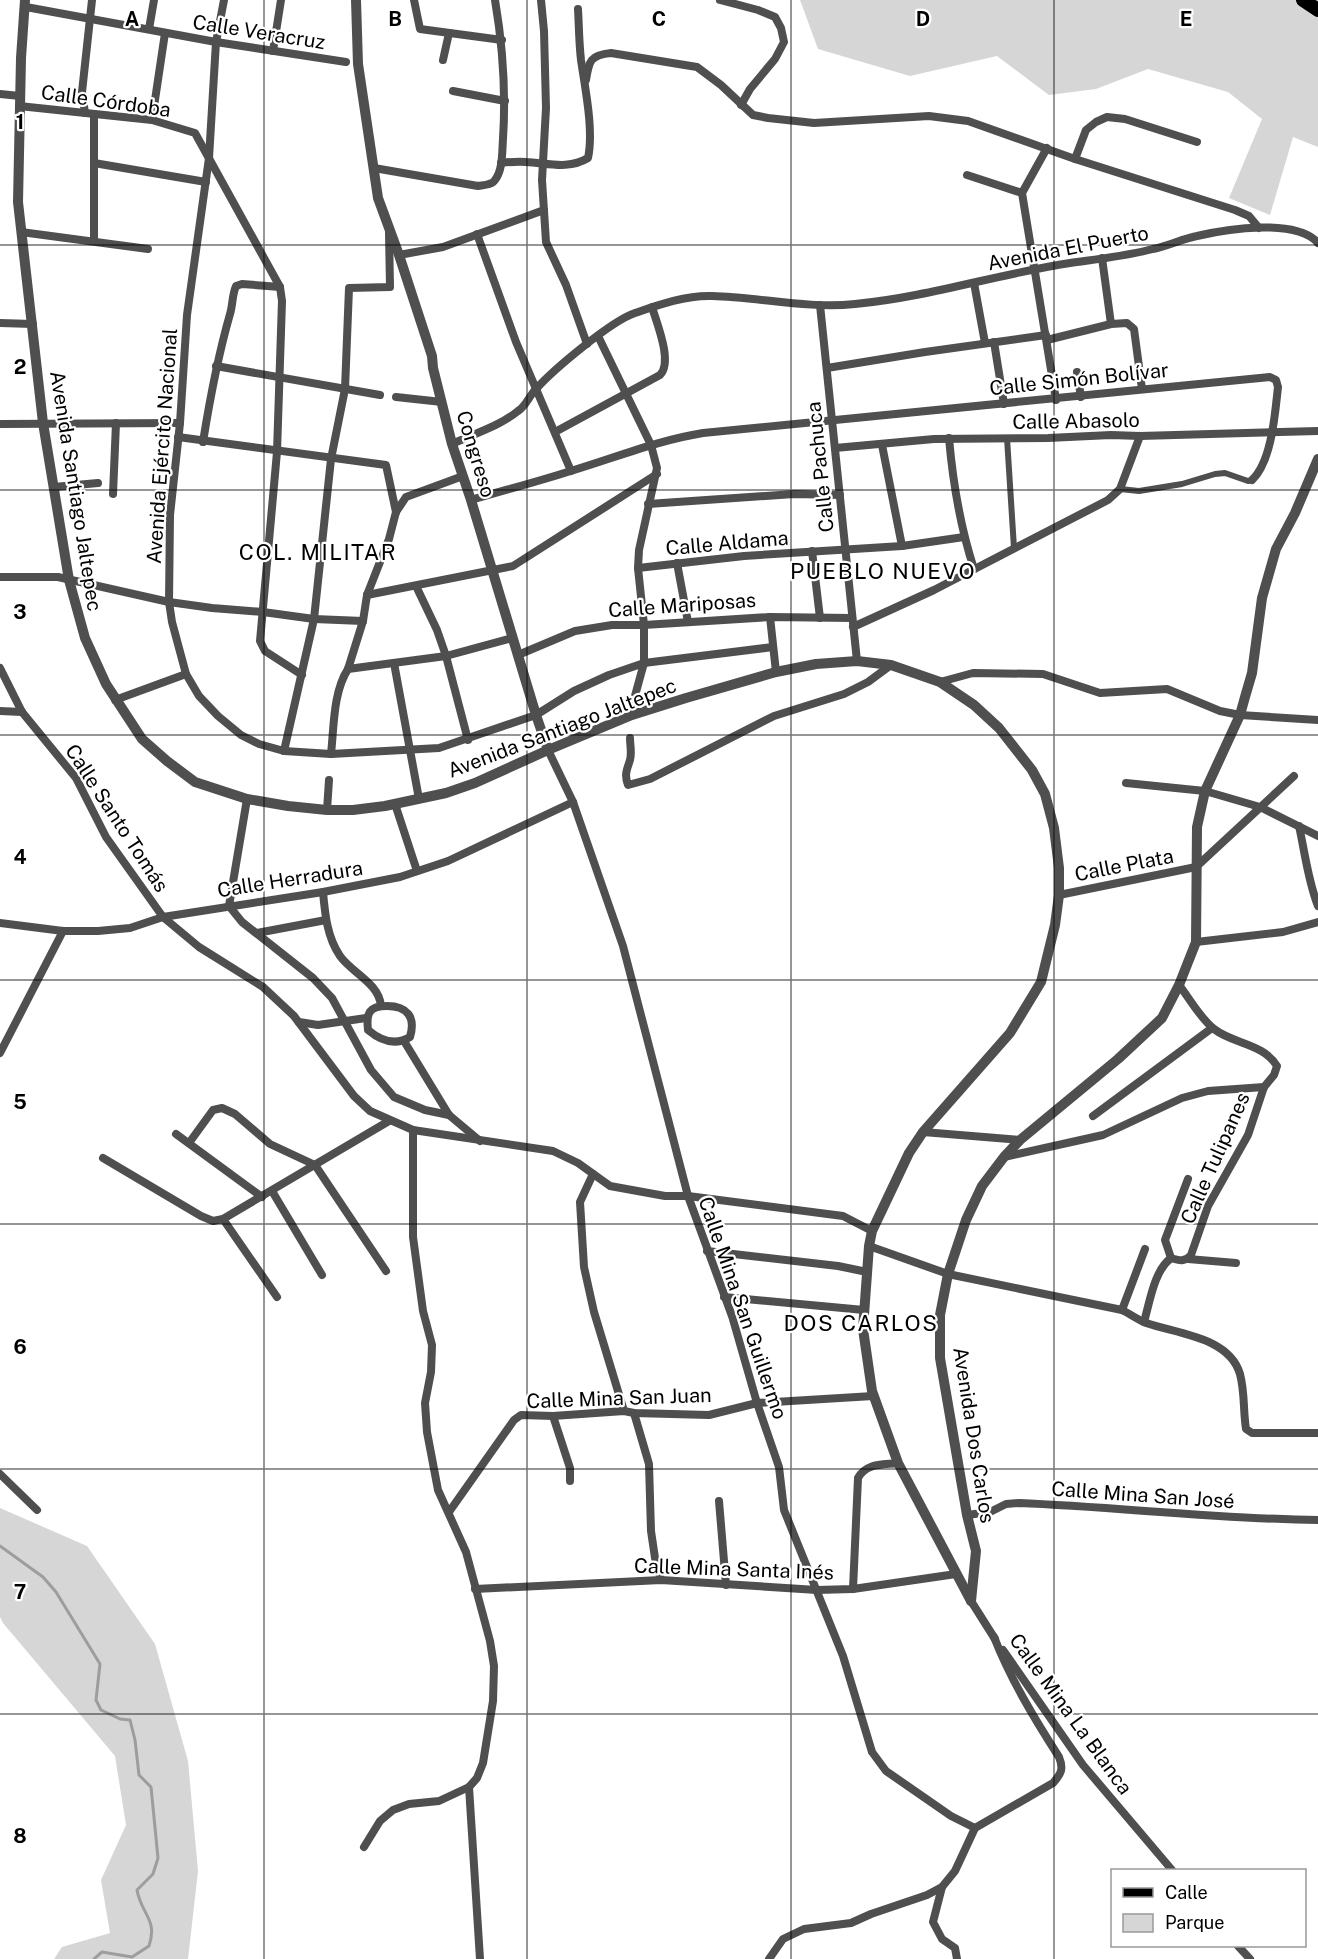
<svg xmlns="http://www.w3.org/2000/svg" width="1318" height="1959" viewBox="0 0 1318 1959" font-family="'Public Sans',sans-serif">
  <rect width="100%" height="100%" fill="#fff"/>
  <g fill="#d6d6d6">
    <path d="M800,0H1318V147L1293,137L1270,215L1229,198L1262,119L1228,92L1148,69L1096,89L1049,95L997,56L910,76L818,49Z"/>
    <path d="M0,1508L87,1546L155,1644L188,1761L198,1871L188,1959H54L62,1947L110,1933L101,1880L126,1825L115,1756L3,1623L0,1617Z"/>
  </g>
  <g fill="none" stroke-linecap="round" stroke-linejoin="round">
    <path stroke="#9d9d9d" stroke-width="3" d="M0,1546L43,1577L56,1592L100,1664L96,1700L101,1710L120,1719L130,1720L135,1740L139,1775L151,1787L158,1858L153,1874L137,1890C141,1914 158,1919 149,1946L132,1957L102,1952L94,1959"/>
    <defs>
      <path id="primary" d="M1303,0L1318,10"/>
    </defs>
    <use href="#primary" stroke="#dbdbdb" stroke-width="16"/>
    <g stroke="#4f4f4f" stroke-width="6">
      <path d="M1007,438L1014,548"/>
      <path d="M1120,489L1139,491L1182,484L1215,474L1225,473L1248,481L1252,480"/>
    </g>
    <g stroke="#4f4f4f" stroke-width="8">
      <path d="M224,0L216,42L209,158L187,315L180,423L170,515L169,602L172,622L186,674L199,696L218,716L241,735L259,744L284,751L331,754L439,748L536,715L574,691L609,675L644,663L773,647"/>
      <path d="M414,0L420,29L502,40"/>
      <path d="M541,0L544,31L546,108L542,180L546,242L566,285L587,344"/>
      <path d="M720,0L758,10L775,17L781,28L784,42L775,59L750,89L741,105"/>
      <path d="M26,7L216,42L346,62"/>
      <path d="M149,29L154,0"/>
      <path d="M273,51L281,0"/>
      <path d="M443,60L449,33"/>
      <path d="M586,80C589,61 590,55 611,53L697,67L721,85L753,115L768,118L814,123L929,116L968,121L1075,159L1235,210L1249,216L1259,228"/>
      <path d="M453,91L505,101"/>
      <path d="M0,94L20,96"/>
      <path d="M19,106L152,120L195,133L280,287L282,301L277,452L260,641L265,651L302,675"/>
      <path d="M85,113L82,92L92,0"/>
      <path d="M152,120L165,33"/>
      <path d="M1047,148L1022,193L1056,400"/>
      <path d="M1075,159L1086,130L1096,122L1107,117L1125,119L1197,142"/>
      <path d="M94,163L206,182"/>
      <path d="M501,163C510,162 518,161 526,162C548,163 568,170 588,158C594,130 585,88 581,60C579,43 579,26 578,9"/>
      <path d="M374,168L478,186C484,185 492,185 495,180C503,170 502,152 503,139C506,92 503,47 495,0"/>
      <path d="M967,175L1022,193"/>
      <path d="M21,232L148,249"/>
      <path d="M477,234L516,342L571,471"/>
      <path d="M94,240V114"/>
      <path d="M399,255L443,247L544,210"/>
      <path d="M1102,258L1111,324"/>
      <path d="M974,283L985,343"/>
      <path d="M820,305L857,661"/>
      <path d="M0,323L33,324"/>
      <path d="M598,336L651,445L657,468L639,550L638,568L644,625V663L633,703L632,715"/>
      <path d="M1047,340L1111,324L1127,323L1134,329L1142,389"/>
      <path d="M994,342L1004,404"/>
      <path d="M216,366L380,395"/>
      <path d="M827,368L925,352L1046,335"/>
      <path d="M1077,372L1081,397"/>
      <path d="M396,397L442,402"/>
      <path d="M0,424L180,423"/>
      <path d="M555,432L660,375C673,362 657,324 652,307"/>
      <path d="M178,437L386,465L396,512"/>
      <path d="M949,438C953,484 960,526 974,569"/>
      <path d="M203,442C210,398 218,356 230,314C233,304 232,295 236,286L242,284L280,287"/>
      <path d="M452,444C473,434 500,426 518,411C526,406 529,396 536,389C553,370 611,321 635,313C658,305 686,295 712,296C759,297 807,309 855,304C928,297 998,274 1070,263C1098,259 1126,256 1153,249C1168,246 1182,239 1197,236C1227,229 1296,218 1318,243"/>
      <path d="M882,445L902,546"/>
      <path d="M835,448L934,439L1048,438L1111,435L1140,436L1318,431"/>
      <path d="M54,487L98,483"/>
      <path d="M113,494L116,423"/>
      <path d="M471,500C505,490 540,481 574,470C617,457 659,440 703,433L1270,377L1276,380L1278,387C1275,413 1272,461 1252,480"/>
      <path d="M648,504L794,494L840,495"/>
      <path d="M812,551L820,618"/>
      <path d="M677,563L688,622"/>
      <path d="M638,568L744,556L902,546L964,537"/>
      <path d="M0,577H58L169,602L212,608L263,612L314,619L363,621"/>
      <path d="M416,586L437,630L446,656L468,740"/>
      <path d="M367,595L513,566L657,474"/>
      <path d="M770,617L776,672"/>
      <path d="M853,627L934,590L1108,500L1120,489L1140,436"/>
      <path d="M518,655L575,631L612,625H644L770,617L852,618"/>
      <path d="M394,663L419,799"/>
      <path d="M0,668L22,712L76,778L106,837L163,917L199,947L263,987L294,1016L354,1096L370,1111L413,1130L553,1151L578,1163L610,1186L665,1196H688L843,1216L872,1231"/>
      <path d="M348,669L446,656L512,638"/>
      <path d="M940,682L973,673L1043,674L1100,693L1167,689L1220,711L1240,715L1318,720"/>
      <path d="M115,700L186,674"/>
      <path d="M0,711L22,712"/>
      <path d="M630,738C630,745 632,753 630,760C627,770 624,774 628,785L650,779L774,716L844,694L868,682L891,665"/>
      <path d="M548,750L573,802L623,946L688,1196L732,1316L757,1403L779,1467L784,1510L843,1656L872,1752L886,1771L951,1816L975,1828"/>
      <path d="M284,751L314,619L331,459L345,389L349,288L390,287L389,233"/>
      <path d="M331,754C334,727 333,692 348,669L363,621L367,595L389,539L396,512L406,497L463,476"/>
      <path d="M1126,783L1205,791L1260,807L1318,836"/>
      <path d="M247,799L229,906L242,922L313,978L332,998L371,1070L394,1097L425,1110L449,1115"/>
      <path d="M395,804L417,871"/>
      <path d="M327,810L329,780"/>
      <path d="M1299,826C1305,853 1308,881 1318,906"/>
      <path d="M323,892C325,914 327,937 340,956C352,973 379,983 381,1006"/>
      <path d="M1059,895L1196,867L1294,776"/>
      <path d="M0,923L63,931H98L130,928L163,917L323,892L400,877L448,861L573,802"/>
      <path d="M257,933L326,920"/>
      <path d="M1196,942L1283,932L1318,922"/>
      <path d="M387,1006C407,1006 416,1017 410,1037C395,1046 381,1041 368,1030C366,1013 369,1006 387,1006Z"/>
      <path d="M299,1022L318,1025L366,1018"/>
      <path d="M404,1041L449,1115L480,1141"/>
      <path d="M0,1053L63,931"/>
      <path d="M1093,1116L1212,1028"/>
      <path d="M413,1130V1237L423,1311L432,1345L431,1372L425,1403L427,1432L438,1490L466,1552L490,1641L494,1666L493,1701L483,1763L477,1778L469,1787L480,1959"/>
      <path d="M923,1132L1020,1140"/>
      <path d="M176,1134L262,1197"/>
      <path d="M189,1143L213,1110L222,1108L235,1114L270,1144L315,1165L386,1271"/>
      <path d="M1004,1157L1103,1135L1182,1098L1208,1091L1264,1087"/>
      <path d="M103,1158L201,1216L213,1221L223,1219L389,1121"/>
      <path d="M593,1174L580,1202L584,1267L594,1312L624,1411"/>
      <path d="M272,1191L322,1275"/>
      <path d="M223,1219L277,1297"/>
      <path d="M869,1246L948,1274L1122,1310C1130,1314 1138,1320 1146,1323C1178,1334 1229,1337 1240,1374C1245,1393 1243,1410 1246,1429L1252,1433H1318"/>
      <path d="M707,1251L838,1266L867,1272"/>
      <path d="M1171,1258C1180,1261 1185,1262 1191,1255L1208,1206L1248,1135L1264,1087L1274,1075L1277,1066C1263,1043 1233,1044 1214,1029C1200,1018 1190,999 1179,985"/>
      <path d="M1171,1258L1165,1240L1188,1179"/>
      <path d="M1188,1259L1236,1263"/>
      <path d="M724,1297L864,1310"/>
      <path d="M1122,1310L1145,1249"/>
      <path d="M1144,1322C1150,1301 1154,1271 1171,1258"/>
      <path d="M634,1413L649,1464L651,1531L655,1558L661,1580"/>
      <path d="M553,1416L570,1468V1481"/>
      <path d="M0,1474L37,1510"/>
      <path d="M719,1501L726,1585"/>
      <path d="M449,1512L514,1420L521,1415L553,1416L624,1411L634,1413L709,1415L757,1403L873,1396"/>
      <path d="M967,1515L990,1512L1006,1504L1019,1503C1119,1507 1218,1519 1318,1520"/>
      <path d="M475,1589L661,1580L817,1590L853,1589L956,1574"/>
      <path d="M853,1589L858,1478C866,1463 882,1465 898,1463"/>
      <path d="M971,1601L995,1639"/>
      <path d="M1003,1650L1083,1765L1172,1870"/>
      <path d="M364,1847L380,1821L393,1810L409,1804L439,1801L469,1787"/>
      <path d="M1238,1946L1250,1959"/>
      <path d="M769,1959L783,1939L804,1929L851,1923L871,1914L927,1895L942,1887"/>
      <path d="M957,1959L955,1948L942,1939L933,1922L942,1887L955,1871L975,1828L1053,1783C1061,1774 1064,1769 1059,1757C1034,1718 1011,1680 994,1637"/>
    </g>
    <g stroke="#4f4f4f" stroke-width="10">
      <path d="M25,0L21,58L18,202L43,423L69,580L85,638L106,684L142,739L167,761L195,782L247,799L288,806L327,810H353L385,806L446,793L475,783L548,750L632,715L686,698L776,672L816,664L857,661L891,665L940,682L974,705L999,728L1032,770L1045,794L1054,828L1059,868V895L1055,925L1041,982L1010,1033L923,1132L909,1153L872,1231L869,1246L863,1329L872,1391L898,1463L971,1601"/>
      <path d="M356,0L358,64L378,198L399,255L432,356L433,368L452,444L471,500L536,715L548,750"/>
      <path d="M971,1601L976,1551L967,1515L940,1358V1315L948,1274L966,1220L982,1186L1004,1157L1020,1140L1118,1059L1162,1018L1179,985L1196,942L1197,827L1205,791L1240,715L1245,697L1252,673L1262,598L1276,549L1295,513L1318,459"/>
    </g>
    <use href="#primary" stroke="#000" stroke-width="14"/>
  </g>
  <path fill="none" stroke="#000" stroke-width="1.5" stroke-opacity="0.55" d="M264,0V1959M527,0V1959M791,0V1959M1054,0V1959M0,245H1318M0,490H1318M0,735H1318M0,980H1318M0,1224H1318M0,1469H1318M0,1714H1318"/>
  <g text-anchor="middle" stroke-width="4.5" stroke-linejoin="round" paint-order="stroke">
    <g font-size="20" fill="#000" stroke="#fff">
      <text transform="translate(259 32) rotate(9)" y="7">Calle Veracruz</text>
      <text transform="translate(106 101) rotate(8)" y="7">Calle Córdoba</text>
      <text transform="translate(1068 248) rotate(-11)" y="7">Avenida El Puerto</text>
      <text transform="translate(1079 379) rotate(-6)" y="7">Calle Simón Bolívar</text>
      <text transform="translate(1076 421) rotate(-1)" y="7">Calle Abasolo</text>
      <text transform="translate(162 446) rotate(-86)" y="7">Avenida Ejército Nacional</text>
      <text transform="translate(476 454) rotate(73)" y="7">Congreso</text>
      <text transform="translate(820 467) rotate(-96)" y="7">Calle Pachuca</text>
      <text transform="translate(76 491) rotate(81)" y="7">Avenida Santiago Jaltepec</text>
      <text transform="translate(727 543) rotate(-5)" y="7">Calle Aldama</text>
      <text transform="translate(682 605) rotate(-4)" y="7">Calle Mariposas</text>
      <text transform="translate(562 728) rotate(-21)" y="7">Avenida Santiago Jaltepec</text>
      <text transform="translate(117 818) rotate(57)" y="7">Calle Santo Tomás</text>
      <text transform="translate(1124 865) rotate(-11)" y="7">Calle Plata</text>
      <text transform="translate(290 879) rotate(-9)" y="7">Calle Herradura</text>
      <text transform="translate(1215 1158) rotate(-66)" y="7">Calle Tulipanes</text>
      <text transform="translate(743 1308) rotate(71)" y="7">Calle Mina San Guillermo</text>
      <text transform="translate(619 1398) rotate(-2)" y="7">Calle Mina San Juan</text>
      <text transform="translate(974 1435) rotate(81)" y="7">Avenida Dos Carlos</text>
      <text transform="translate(1143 1495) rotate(4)" y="7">Calle Mina San José</text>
      <text transform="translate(734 1569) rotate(2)" y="7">Calle Mina Santa Inés</text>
      <text transform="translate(1071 1714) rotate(54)" y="7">Calle Mina La Blanca</text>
    </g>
    <g font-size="22" letter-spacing="1.5" fill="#000" stroke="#fff">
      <text x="318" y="560">COL. MILITAR</text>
      <text x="883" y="579">PUEBLO NUEVO</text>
      <text x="861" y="1331">DOS CARLOS</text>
    </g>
  </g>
  <g font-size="20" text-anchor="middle" font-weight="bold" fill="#000" stroke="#fff" stroke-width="4.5" stroke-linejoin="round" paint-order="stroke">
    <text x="132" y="26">A</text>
    <text x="395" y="26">B</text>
    <text x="659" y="26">C</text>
    <text x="923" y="26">D</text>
    <text x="1186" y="26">E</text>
    <text x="20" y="129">1</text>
    <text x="20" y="374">2</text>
    <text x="20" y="619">3</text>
    <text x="20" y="864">4</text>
    <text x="20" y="1109">5</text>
    <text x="20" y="1354">6</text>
    <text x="20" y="1599">7</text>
    <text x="20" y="1843">8</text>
  </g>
  <rect x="1111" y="1869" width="195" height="78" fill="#ffffff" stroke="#999999" stroke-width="1.5"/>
  <rect x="1123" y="1888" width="30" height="9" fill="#000000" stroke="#999999" stroke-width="1.5"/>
  <text x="1165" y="1899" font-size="18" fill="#000000">Calle</text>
  <rect x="1123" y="1914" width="30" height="18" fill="#d6d6d6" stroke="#999999" stroke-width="1.5"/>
  <text x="1165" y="1929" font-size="18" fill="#000000">Parque</text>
</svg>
